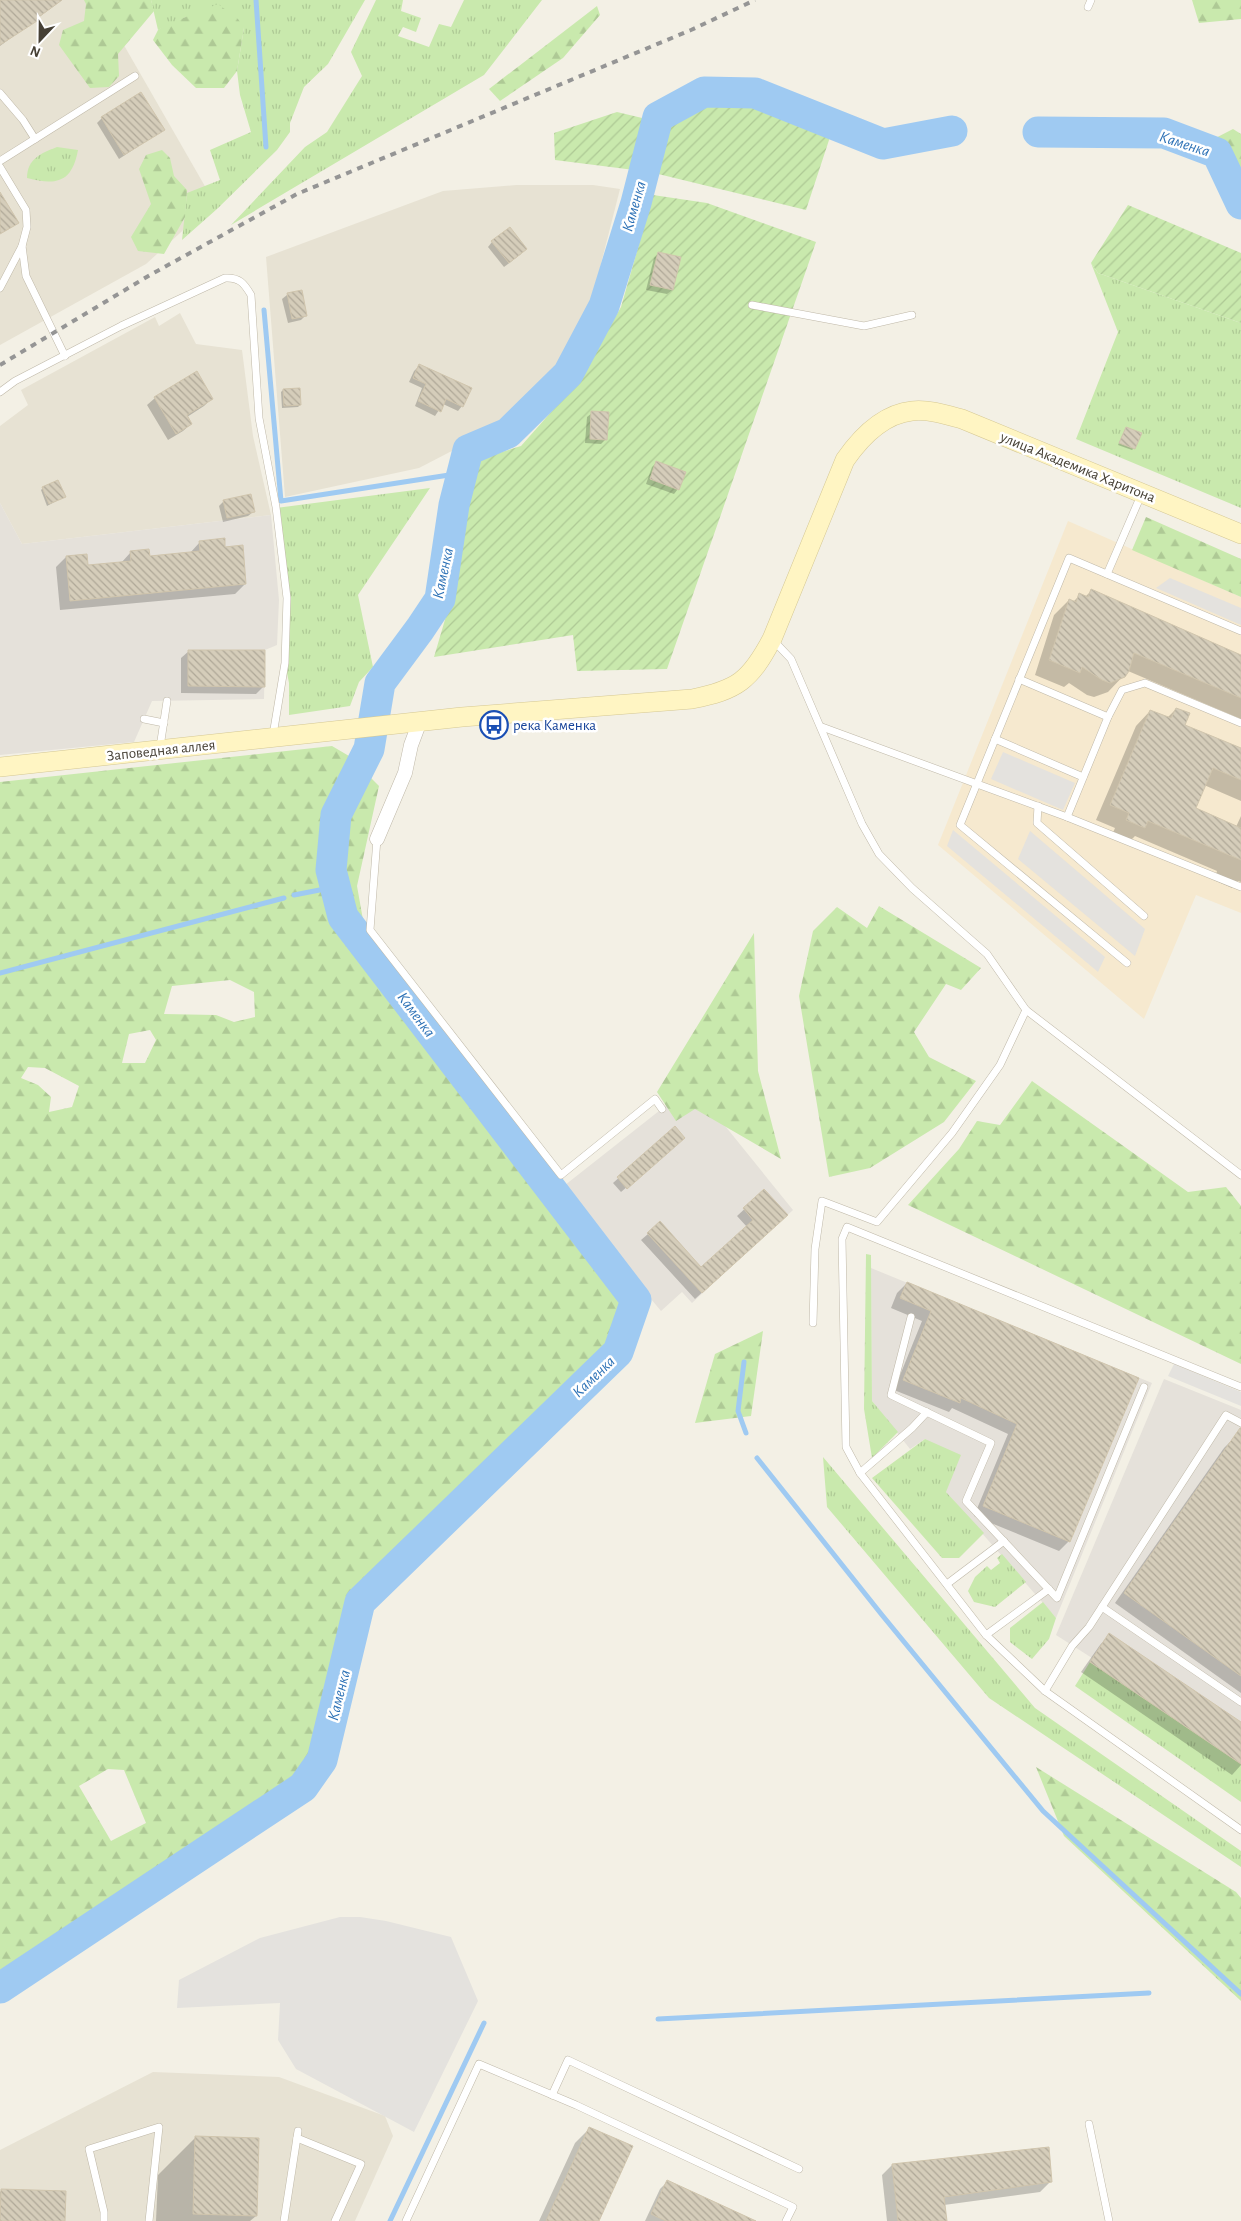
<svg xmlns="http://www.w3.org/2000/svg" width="1241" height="2221" viewBox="0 0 1241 2221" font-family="'Alegreya Sans',sans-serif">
  <defs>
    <pattern id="grass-tufts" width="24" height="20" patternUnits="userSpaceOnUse" patternTransform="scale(1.25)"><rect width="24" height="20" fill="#c9e9ad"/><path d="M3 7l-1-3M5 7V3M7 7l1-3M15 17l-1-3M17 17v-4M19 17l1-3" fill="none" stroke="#aec995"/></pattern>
    <pattern id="forest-firs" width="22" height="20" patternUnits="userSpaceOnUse" patternTransform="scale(1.25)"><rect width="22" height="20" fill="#c9e9ad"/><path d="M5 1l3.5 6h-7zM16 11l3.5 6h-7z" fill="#aec995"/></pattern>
    <pattern id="garden-furrows" width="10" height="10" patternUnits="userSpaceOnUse" patternTransform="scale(1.25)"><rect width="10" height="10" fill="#c9e9ad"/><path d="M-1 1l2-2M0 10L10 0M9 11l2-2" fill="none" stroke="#aec995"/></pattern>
    <pattern id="building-back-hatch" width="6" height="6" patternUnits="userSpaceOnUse" patternTransform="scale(1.25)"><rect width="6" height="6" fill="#d5cdba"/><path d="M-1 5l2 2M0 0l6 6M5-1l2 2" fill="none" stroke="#afa898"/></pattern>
  </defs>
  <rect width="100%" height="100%" fill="#f3f0e5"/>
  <g fill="#e7e2d3">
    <path d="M0,0H98L214,202L146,264L0,345Z"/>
    <path d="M516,185H593L620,189L591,303L558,365L502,425L419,468L285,497L266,257L443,191Z"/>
    <path d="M180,313L196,344L242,350L253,436L271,515L22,544L0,503V426L28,405L21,390L155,317L159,326Z"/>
    <path d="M153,2072L279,2077L385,2116L393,2136L355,2221H0V2150Z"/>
  </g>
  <path fill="#f6e9cf" d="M1068,521L1241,597V913L1196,895L1144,1019L938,845Z"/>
  <g fill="#e5e1da">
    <path d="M0,503L22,544L271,515L279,600L277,645L265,650L264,699L152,701L134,742L0,755Z"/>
    <path d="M692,1085L793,1210L692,1303L682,1292L661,1311L560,1189Z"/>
    <path d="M871,1268L1152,1383L1056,1618L946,1492L925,1439L910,1449L872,1401Z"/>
    <path d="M1164,1379L1241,1410V1764L1090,1662L1092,1658L1056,1635Z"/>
  </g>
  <g fill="url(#grass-tufts)">
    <path d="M151,0H365L328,64L304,87L290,123V132L277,150L217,209L182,240L187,193L220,180L210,150L251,132L240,95L237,71L244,28L186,17L158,30Z"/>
    <path d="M376,0H403L401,11L421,18L416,32L403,27L398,36L429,47L439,24L451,27L464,0H542L484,75L231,225L305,147L327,132L362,76L351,52Z"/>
    <path d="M57,147L78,150C72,182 57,186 27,178C27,159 41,153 57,147Z"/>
    <path d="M1091,263L1098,273L1241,323V508L1076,439L1118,332Z"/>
    <path d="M430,488L358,595L373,667L359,682L350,706L289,715V683L285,663L287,598L276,508Z"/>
    <path d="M866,1254L871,1255L872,1401L898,1432L872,1458L864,1409Z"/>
    <path d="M925,1439L961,1455L946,1492L984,1533L959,1558H942L872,1478Z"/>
    <path d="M823,1457L1035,1708L1241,1851V1867L989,1698L827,1507Z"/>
    <path d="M1002,1554L1026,1582L995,1607L974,1602L968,1591L975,1577L987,1566L991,1570L1000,1563L997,1558Z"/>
    <path d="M1043,1602L1056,1618L1049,1639L1032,1659L1010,1642V1628Z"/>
    <path d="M1090,1662L1241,1764V1802L1075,1686Z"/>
  </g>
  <g fill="url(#forest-firs)" fill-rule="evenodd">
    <path d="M84,0H151L154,11L118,54L119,76L109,87L90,88L59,45L63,30L84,21L86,4Z"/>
    <path d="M1192,0H1241V19L1199,23Z"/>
    <path d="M218,4L238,19L244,28L237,71L224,88H196L172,65L153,40L158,30L166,25Z"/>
    <path d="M597,6L600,15L563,58L500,101L489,89Z"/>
    <path d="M1233,129L1241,134V218L1204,144Z"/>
    <path d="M162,150L170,158L174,176L187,190L185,217L164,254L138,251L131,237L151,204L139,169L146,155Z"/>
    <path d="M1146,517L1241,559V597L1132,550Z"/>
    <path d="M332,746L349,756L379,786L357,886L365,931L635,1295L609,1344L351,1595L305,1774L0,1976V782ZM230,980L254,992L255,1017L234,1022L216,1015L164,1014L172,986ZM150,1030L156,1040L145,1063H122L129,1034ZM28,1067L45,1068L79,1086L72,1107L49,1112L51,1097L38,1085L21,1078ZM108,1769L124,1770L146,1823L111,1841L79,1786Z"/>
    <path d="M879,906L981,968L961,990L946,984L914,1032L929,1057L976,1081L944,1122L870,1168L829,1177L799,996L813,931L837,907L867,928Z"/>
    <path d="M754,933L758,1071L781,1159L695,1109L676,1121L657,1092Z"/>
    <path d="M1032,1081L1188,1192L1226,1187L1241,1206V1364L908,1205L959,1149L977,1121L1000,1125Z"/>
    <path d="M763,1331L751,1416L695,1423L715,1354Z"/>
    <path d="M1036,1767L1236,1892L1241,1898V2001L1064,1836Z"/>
  </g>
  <g fill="url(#garden-furrows)">
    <path d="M701,98L753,99L798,115L830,137L806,210L650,172L555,160L554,133L617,112L659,122Z"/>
    <path d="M653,195L707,203L816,242L667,669L577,671L573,635L434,657L449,606L466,504L479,459L521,446L576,384L621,307Z"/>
    <path d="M1128,205L1241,253V323L1098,273L1091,263Z"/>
  </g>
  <g fill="#e4e2de">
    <path d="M1170,578L1241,608V625L1156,588Z"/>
    <path d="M1003,752L1075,783L1063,810L991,779Z"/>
    <path d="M953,830L1105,957L1098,972L947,846Z"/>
    <path d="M1030,831L1145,929L1135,956L1018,859Z"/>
    <path d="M1174,1364L1241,1392V1406L1168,1376Z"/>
    <path d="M340,1917H360L386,1921L451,1937L478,2001L414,2132L296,2069L278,2040L280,2003L177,2008L179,1980L260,1938Z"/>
  </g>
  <g fill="#0003">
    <path d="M3,0H62L0,46V2Z"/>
    <path d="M102,118L163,130L119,159L97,123Z"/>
    <path d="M492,242L521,254L504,267L488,247Z"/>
    <path d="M659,253L672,290L667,294L646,290L654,258Z"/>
    <path d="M301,292L306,315L301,320L288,323L282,299L287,295Z"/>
    <path d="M419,366L462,406L458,411L443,404L435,416L415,406L422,388L409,382L414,371Z"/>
    <path d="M283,390L300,405L298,407L282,408L281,392Z"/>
    <path d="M155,398L211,399L204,406L187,417L191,424L183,431L168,440L147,405Z"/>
    <path d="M592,413L606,439L601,444L585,443L587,417Z"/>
    <path d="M1126,428L1134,448L1132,450L1118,445Z"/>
    <path d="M656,463L678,489L674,494L646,484L652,467Z"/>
    <path d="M43,488L64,497L47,506L41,490Z"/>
    <path d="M224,501L253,512L248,516L223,522L219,506Z"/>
    <path d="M200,542L224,548L245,584L235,594L60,610L56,567L66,557L87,566L121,563L131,552L149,557L190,553Z"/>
    <path d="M1091,591L1241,656V719L1128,671L1108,692L1094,697L1087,695L1069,683L1064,687L1035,675L1054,615L1069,600L1073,602L1080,595L1085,597Z"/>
    <path d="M189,651L264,686L256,694L181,693V658Z"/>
    <path d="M1176,709L1183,725L1241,750V801L1204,785L1194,809L1236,827L1241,816V882L1238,881L1232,888L1214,880L1217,871L1135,836L1129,842L1112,835L1115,828L1096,820L1136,726L1150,711L1167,718Z"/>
    <path d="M675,1128L679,1142L621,1192L613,1183Z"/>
    <path d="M764,1191L779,1222L695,1299L641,1240L648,1234L701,1269L747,1227L737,1216Z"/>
    <path d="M907,1283L1137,1379L1069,1541L1059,1551L974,1516L1008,1434L952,1408L949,1412L894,1390L922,1321L891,1308L897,1293Z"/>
    <path d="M1234,1438L1241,1443V1693L1115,1603L1224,1448Z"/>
    <path d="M1109,1635L1241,1724V1765L1232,1775L1081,1672L1100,1645Z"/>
    <path d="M590,2128L597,2221H539L575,2143Z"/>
    <path d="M196,2137L256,2216L250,2221H156L158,2175Z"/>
    <path d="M892,2165L1050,2182L1040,2192L944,2205L946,2221H887L882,2175Z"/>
    <path d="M667,2182L744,2221H645L660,2189Z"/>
    <path d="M2,2190L64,2221H0V2192Z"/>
  </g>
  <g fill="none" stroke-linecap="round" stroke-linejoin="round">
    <g stroke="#9fcaf2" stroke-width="5">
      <path d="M256,0L266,147"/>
      <path d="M264,310L281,501L462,473"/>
      <path d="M294,895L335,887"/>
      <path d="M0,973L284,898"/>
      <path d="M744,1362L738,1411L746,1433"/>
      <path d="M757,1458L882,1615L1043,1811L1241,1994"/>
      <path d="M658,2019L1149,1993"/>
      <path d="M390,2221L484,2023"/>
    </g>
    <g stroke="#9fcaf2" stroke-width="31">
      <path d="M1038,132L1164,133L1217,153L1241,204"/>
      <path d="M0,1988L303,1787L322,1760L360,1602L618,1352L636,1300L343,917L331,870L336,815L369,749L380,683L420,629L440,599L454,505L468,450L508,433L568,374L604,306L636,203L658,117L704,92L755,93L883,144L952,131"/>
    </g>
  </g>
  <g fill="url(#building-back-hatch)" stroke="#d0c5ad">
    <path d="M0,0H62L36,19L37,21L0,45Z"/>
    <path d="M141,92L165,130L124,155L101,117Z"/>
    <path d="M0,192L19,223L0,234Z"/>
    <path d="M510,227L527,249L509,263L491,241Z"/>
    <path d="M658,252L681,257L673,290L650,285Z"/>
    <path d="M302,290L307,316L292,319L287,293Z"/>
    <path d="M419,364L472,388L463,407L446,399L441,412L418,401L426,384L413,378Z"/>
    <path d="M197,371L213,399L187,415L192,424L176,434L154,397Z"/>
    <path d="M300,388L301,405L284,406L283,389Z"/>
    <path d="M591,411L609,412L607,440L590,439Z"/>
    <path d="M1126,427L1142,433L1135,449L1119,443Z"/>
    <path d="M656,461L686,472L679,490L650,479Z"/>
    <path d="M58,480L66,497L49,504L42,487Z"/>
    <path d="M251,494L255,512L227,518L223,500Z"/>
    <path d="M225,538V547L243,545L246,584L70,601L66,556L87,554L88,565L131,561L130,551L149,549L150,556L200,551L199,541Z"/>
    <path d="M1091,589L1241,655V698L1134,653L1129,671L1125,677L1110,683L1102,680L1082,667L1080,673L1049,660L1069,599L1076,602L1079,593L1088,597Z"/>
    <path d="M188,650H265V687L188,686Z"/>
    <path d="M1176,708L1190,713L1185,725L1241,748V780L1213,768L1196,808L1241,828V860L1148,821L1145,828L1126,820L1129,813L1110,805L1150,710L1171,718Z"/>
    <path d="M675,1126L685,1138L627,1189L617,1177Z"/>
    <path d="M764,1189L788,1215L702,1293L647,1233L660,1221L701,1267L753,1220L743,1208Z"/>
    <path d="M907,1282L1139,1378L1070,1542L983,1506L1017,1424L961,1398L960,1403L903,1380L931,1311L900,1298Z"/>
    <path d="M1240,1428H1241V1676L1124,1593Z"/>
    <path d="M1109,1633L1241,1722V1764L1090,1662Z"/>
    <path d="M589,2127L633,2146L599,2221H546Z"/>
    <path d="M195,2136L259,2138L257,2216L193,2214Z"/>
    <path d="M1049,2147L1052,2182L944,2197L947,2221H898L892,2164Z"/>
    <path d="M667,2180L756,2221H666L651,2214Z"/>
    <path d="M1,2189L66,2191L65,2221H0Z"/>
  </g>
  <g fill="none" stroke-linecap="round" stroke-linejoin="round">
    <defs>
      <g id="lane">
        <path d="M1088,7L1091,0"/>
        <path d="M0,93L23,120L35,139"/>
        <path d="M0,161L135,76"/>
        <path d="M0,167L26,210L27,227L22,246L26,276L65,356"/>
        <path d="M0,288L22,246"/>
        <path d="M752,305L864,326L912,315"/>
        <path d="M0,392L15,381L121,326L225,278C239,277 244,283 251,295L259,418L276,507L287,598L285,663L273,735"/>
        <path d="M1107,574L1142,493"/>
        <path d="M773,640L791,659L862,824L879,854L912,888L987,954L1026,1010L1241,1175"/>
        <path d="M1019,679L1108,717"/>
        <path d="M144,719L164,723"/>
        <path d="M822,727L1067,817L1241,887"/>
        <path d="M995,739L1083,777"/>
        <path d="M160,747L167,701"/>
        <path d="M1038,806L1037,823L1144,916"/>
        <path d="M1067,817L1108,717L1122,690L1145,683L1241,723"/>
        <path d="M377,839L370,930L561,1175L655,1099L662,1109"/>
        <path d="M1127,963L960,825L1069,558L1241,631"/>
        <path d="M911,1317L891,1395L991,1443L966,1501L1057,1598L1144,1387"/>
        <path d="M813,1323L815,1249L822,1201L877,1222L952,1133L1000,1065L1026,1010"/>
        <path d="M1241,1387L847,1227L842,1239L846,1447L860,1473L986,1635L1045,1691L1241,1830"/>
        <path d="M860,1473L912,1428L927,1412"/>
        <path d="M947,1584L1004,1541"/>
        <path d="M1102,1607L1241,1702"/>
        <path d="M986,1635L1049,1589"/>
        <path d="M1045,1691L1072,1646L1089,1627L1226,1415L1241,1423"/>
        <path d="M552,2095L568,2060L799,2169"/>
        <path d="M1089,2124L1109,2221"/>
        <path d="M297,2138L361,2164L335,2221"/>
        <path d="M104,2221V2212L89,2149L159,2127L149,2221"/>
        <path d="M284,2221L298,2131"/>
        <path d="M406,2221L479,2064L576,2105L793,2207L786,2221"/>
      </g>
      <path id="street" d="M377,839L405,773L411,745L420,721"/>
      <path id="secondary" d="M0,767L462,717L692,699C737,690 750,681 772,639L845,460C861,437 883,414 912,411C928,409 947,415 962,419L1241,534"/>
    </defs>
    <use href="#lane" stroke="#bfb8a8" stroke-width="8"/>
    <use href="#street" stroke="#bfb8a8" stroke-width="15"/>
    <use href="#secondary" stroke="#d5c894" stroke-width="20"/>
    <use href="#lane" stroke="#fff" stroke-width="7"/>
    <use href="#street" stroke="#fff" stroke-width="14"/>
    <use href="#secondary" stroke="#fff5c3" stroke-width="19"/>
    <path stroke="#959595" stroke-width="4" stroke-dasharray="6 6" stroke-linecap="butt" d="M0,365L150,275L297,194L691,30L755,0"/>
  </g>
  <defs>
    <symbol id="bus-ring" viewBox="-11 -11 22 22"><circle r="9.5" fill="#fff" stroke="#1a4fb4" stroke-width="1.5"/><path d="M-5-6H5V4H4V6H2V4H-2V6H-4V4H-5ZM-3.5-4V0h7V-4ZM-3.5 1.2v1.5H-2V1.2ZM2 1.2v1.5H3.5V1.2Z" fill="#1a4fb4"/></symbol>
  </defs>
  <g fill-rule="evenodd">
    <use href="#bus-ring" x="478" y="709" width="32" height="32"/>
  </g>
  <g text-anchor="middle" stroke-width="5" stroke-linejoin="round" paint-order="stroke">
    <g font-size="15" fill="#464035" stroke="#fff">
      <text transform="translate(1078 467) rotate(22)" y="5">улица Академика Харитона</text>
      <text transform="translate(161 750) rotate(-6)" y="5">Заповедная аллея</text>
    </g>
    <g font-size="15" fill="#164399" stroke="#fff" text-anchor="start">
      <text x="513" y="730">река Каменка</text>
    </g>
    <g font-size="16" font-style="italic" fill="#2b70b5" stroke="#fff">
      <text transform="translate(1185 143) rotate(18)" y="6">Каменка</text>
      <text transform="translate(633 206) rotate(-74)" y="6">Каменка</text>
      <text transform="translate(442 573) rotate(-78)" y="6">Каменка</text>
      <text transform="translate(417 1014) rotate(53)" y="6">Каменка</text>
      <text transform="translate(593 1376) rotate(-44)" y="6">Каменка</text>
      <text transform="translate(338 1695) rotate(-76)" y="6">Каменка</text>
    </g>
  </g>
  <g transform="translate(40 40) rotate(202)" stroke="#ffffff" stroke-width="4" paint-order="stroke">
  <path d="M0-4L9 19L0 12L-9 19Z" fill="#464035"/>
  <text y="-8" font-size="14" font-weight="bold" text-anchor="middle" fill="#464035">N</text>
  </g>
</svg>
